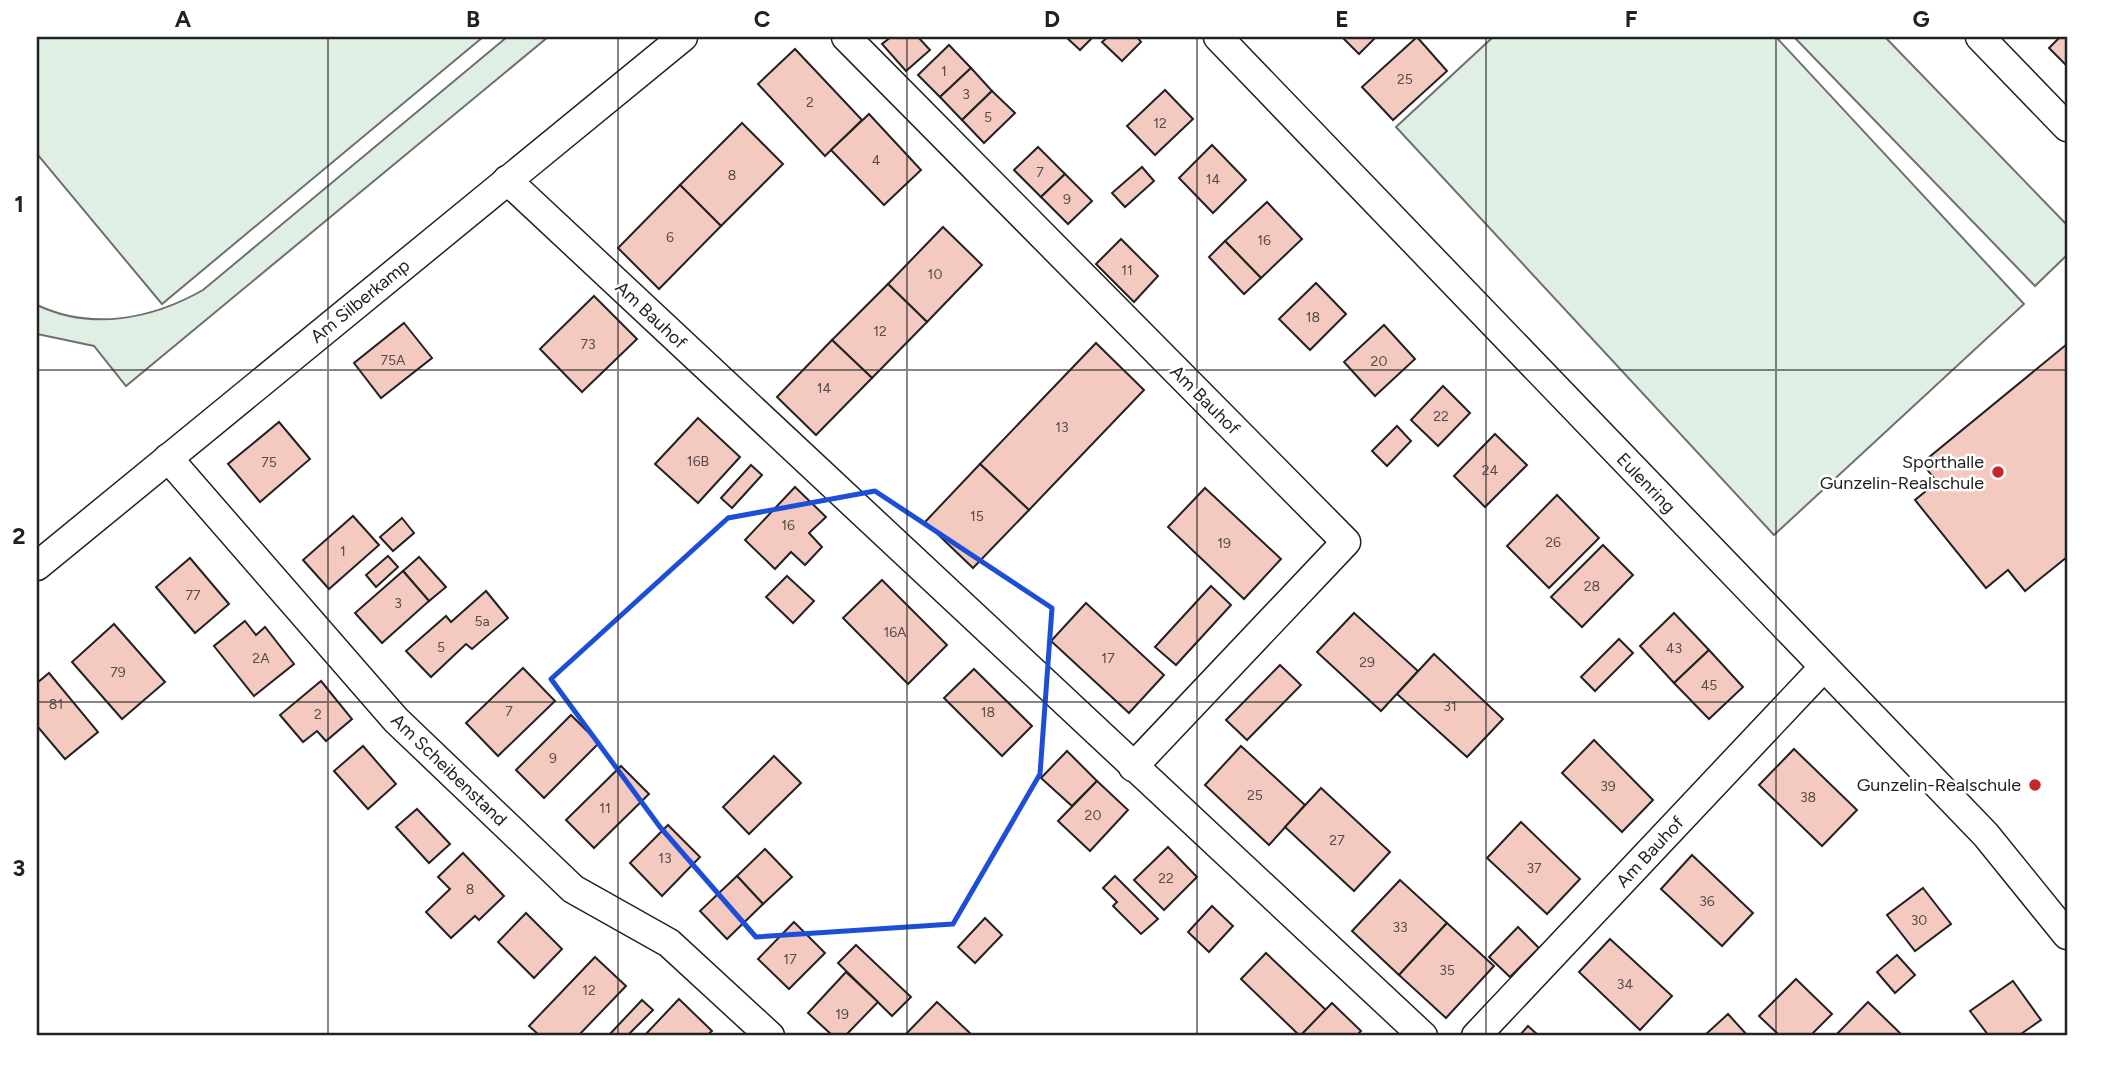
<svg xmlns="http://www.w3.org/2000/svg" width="2104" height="1073" viewBox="0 0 2104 1073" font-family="Figtree,sans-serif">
  <rect width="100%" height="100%" fill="#fff"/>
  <g fill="#e0efe3" stroke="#6f6f6f" stroke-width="2">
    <path d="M37,37H483L162,304L37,154Z"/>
    <path d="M507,37H548L126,386L94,346L37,334V305C92,331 152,319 203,290Z"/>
    <path d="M1493,37H1776L2024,304L1774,535L1396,127Z"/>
    <path d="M1794,37H1885L2067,225V255L2035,286Z"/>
  </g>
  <g fill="#f3c9c0" stroke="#222" stroke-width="2">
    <path d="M891,37H918L930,50L906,71L882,44Z"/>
    <path d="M1066,37H1093L1080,50Z"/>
    <path d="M1108,37H1137L1141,42L1122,61L1102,42Z"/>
    <path d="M1342,37H1376L1359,54Z"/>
    <path d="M1417,37L1447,71L1393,120L1362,87Z"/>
    <path d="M2060,37H2067V66L2049,48Z"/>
    <path d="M949,45L971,68L940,97L918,75Z"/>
    <path d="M795,49L862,120L825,156L758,84Z"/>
    <path d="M971,68L992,91L962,120L940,97Z"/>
    <path d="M1165,90L1193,119L1155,155L1127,126Z"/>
    <path d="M992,91L1015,113L984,143L962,120Z"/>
    <path d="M869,114L921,170L884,205L831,150Z"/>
    <path d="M742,123L783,164L721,226L680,185Z"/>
    <path d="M1212,145L1246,180L1213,213L1179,178Z"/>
    <path d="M1038,147L1065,174L1041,197L1014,170Z"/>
    <path d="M1142,167L1154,181L1125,207L1112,193Z"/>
    <path d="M1065,174L1092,201L1068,224L1041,197Z"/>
    <path d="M680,185L721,226L659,289L618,248Z"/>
    <path d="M1267,202L1302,239L1261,278L1225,241Z"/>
    <path d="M943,227L982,265L927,322L888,284Z"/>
    <path d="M1121,239L1158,276L1134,302L1096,264Z"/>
    <path d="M1225,241L1261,278L1244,294L1209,257Z"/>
    <path d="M1316,283L1346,314L1310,350L1279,319Z"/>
    <path d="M888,284L927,322L872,378L832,340Z"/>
    <path d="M594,296L637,339L582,392L540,349Z"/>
    <path d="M404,323L432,358L381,398L354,363Z"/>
    <path d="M1384,325L1415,359L1375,396L1344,362Z"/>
    <path d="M832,340L872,378L816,435L777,397Z"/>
    <path d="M1096,343L1144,390L1029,510L980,464Z"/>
    <path d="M2067,344V557L2025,591L2008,570L1986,588L1915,500L1937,482L1922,463Z"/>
    <path d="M1443,386L1470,413L1438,446L1411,420Z"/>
    <path d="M698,418L740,457L698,503L655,464Z"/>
    <path d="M279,422L310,459L260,502L228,464Z"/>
    <path d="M1397,426L1411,441L1387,466L1372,451Z"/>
    <path d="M1495,434L1527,465L1485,507L1454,476Z"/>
    <path d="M980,464L1029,510L973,568L925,522Z"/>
    <path d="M751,465L762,475L732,508L721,498Z"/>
    <path d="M795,487L826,517L809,533L822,547L805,565L791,552L775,569L745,540Z"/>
    <path d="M1205,488L1281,559L1244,599L1168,527Z"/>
    <path d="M1557,495L1599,538L1549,588L1507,546Z"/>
    <path d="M353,516L379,545L329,589L303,560Z"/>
    <path d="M402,518L414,533L393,551L380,537Z"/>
    <path d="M1603,545L1633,575L1582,627L1551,597Z"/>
    <path d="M388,556L398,567L376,587L366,575Z"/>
    <path d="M419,557L446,587L429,601L403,571Z"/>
    <path d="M190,558L229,604L195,633L156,587Z"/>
    <path d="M403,571L429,601L382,643L355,613Z"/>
    <path d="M787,576L814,601L793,623L766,597Z"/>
    <path d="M882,580L947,645L908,684L843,618Z"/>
    <path d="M1211,586L1231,605L1176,665L1155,647Z"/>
    <path d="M486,591L508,618L472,649L466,644L431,677L406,651L446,616L451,622Z"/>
    <path d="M1086,603L1164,675L1129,713L1051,641Z"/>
    <path d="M1354,613L1418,671L1381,711L1317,652Z"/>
    <path d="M1674,613L1709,650L1674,683L1640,646Z"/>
    <path d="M245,621L256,635L265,627L294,664L254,696L214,646Z"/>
    <path d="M114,624L165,682L122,719L72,662Z"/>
    <path d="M1619,639L1633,653L1595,691L1581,677Z"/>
    <path d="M1709,650L1743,687L1709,719L1674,683Z"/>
    <path d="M1434,654L1503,719L1467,757L1397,694Z"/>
    <path d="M1280,665L1301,685L1247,740L1226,720Z"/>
    <path d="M523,668L555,701L498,756L466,723Z"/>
    <path d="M974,669L1032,726L1002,756L944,698Z"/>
    <path d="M49,673L98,732L65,759L37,726V683Z"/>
    <path d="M321,681L352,719L326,741L317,731L303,742L280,715Z"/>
    <path d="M571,715L599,743L544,798L516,770Z"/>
    <path d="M1594,740L1653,800L1622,832L1562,773Z"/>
    <path d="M363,746L396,784L368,809L334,771Z"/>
    <path d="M1241,746L1305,805L1269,845L1205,785Z"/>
    <path d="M1794,749L1857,810L1822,846L1759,785Z"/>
    <path d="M1067,751L1097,781L1072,806L1041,778Z"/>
    <path d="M774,756L801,783L749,834L723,807Z"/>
    <path d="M621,766L649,794L594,848L566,820Z"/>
    <path d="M1097,781L1128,810L1090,851L1058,821Z"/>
    <path d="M1321,788L1390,852L1354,891L1285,827Z"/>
    <path d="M417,809L450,844L429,863L396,827Z"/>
    <path d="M1521,822L1580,879L1547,914L1487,858Z"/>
    <path d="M668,825L700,857L662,896L630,863Z"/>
    <path d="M1168,847L1197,877L1164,910L1134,880Z"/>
    <path d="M765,849L792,877L763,904L737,876Z"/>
    <path d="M463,853L504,896L479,920L475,916L451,938L426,912L450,889L438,877Z"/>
    <path d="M1692,855L1753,913L1722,946L1661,889Z"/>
    <path d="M737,876L763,904L727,939L700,911Z"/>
    <path d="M1115,876L1158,919L1141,934L1113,906L1117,902L1103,888Z"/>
    <path d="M1400,880L1447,923L1399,975L1352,931Z"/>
    <path d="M1923,888L1951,924L1915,951L1887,915Z"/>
    <path d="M1212,906L1233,926L1209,952L1188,932Z"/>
    <path d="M526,913L562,949L534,978L498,942Z"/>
    <path d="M985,918L1002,935L975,963L958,947Z"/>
    <path d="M794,922L825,953L789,989L758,959Z"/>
    <path d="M1447,923L1494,966L1446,1018L1399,975Z"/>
    <path d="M1518,927L1539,948L1510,977L1489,957Z"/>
    <path d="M1610,939L1672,996L1640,1030L1579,972Z"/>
    <path d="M856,945L911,997L892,1016L838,963Z"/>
    <path d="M1266,953L1326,1010L1300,1036L1241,979Z"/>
    <path d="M1897,955L1915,975L1895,993L1877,972Z"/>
    <path d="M595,957L626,986L578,1036H540L529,1026Z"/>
    <path d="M846,972L878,1002L845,1036H833L808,1013Z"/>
    <path d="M1796,979L1832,1014L1810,1036H1780L1759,1016Z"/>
    <path d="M2013,981L2041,1020L2018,1036H1989L1970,1011Z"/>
    <path d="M679,999L712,1031L706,1036H644Z"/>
    <path d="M642,1000L653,1010L627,1036H608Z"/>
    <path d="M937,1002L973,1036H904Z"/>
    <path d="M1868,1002L1902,1035L1835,1036Z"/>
    <path d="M1332,1003L1361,1031L1356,1036H1300Z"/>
    <path d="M1728,1014L1748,1036H1706L1705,1035Z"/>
    <path d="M1528,1026L1539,1036H1519Z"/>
  </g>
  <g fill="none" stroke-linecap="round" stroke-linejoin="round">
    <defs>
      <g id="street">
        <path d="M846,37L1346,542L1133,767"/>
        <path d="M1218,37L1986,835L2067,935"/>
        <path d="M1980,37L2067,127"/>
        <path d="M507,180L1423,1036"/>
        <path d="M168,458L396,720L573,889L669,943L770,1036"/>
        <path d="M37,566L683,37"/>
        <path d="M1476,1036L1823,668"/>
      </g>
    </defs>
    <use href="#street" stroke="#222" stroke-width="31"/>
    <use href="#street" stroke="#fff" stroke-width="28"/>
  </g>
  <path fill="none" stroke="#1d4ed8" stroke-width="5" stroke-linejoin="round" d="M875,491L1052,608L1040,774L953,924L756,937L660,827L551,679L728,518Z"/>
  <path fill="none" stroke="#222" stroke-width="2" stroke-opacity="0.55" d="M328,37V1036M618,37V1036M907,37V1036M1197,37V1036M1486,37V1036M1776,37V1036M37,370H2067M37,702H2067"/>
  <g fill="#c62828" stroke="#fff" stroke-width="2.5">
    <circle cx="1998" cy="472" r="7"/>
    <circle cx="2035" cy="785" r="7"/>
  </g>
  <g text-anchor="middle" stroke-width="5" stroke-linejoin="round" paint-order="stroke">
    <g font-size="14" fill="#564c4a">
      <text x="944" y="76">1</text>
      <text x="1405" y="84">25</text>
      <text x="966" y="99">3</text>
      <text x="810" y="107">2</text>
      <text x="988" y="122">5</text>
      <text x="1160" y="128">12</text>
      <text x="876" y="165">4</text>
      <text x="1040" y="177">7</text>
      <text x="732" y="180">8</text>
      <text x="1213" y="184">14</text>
      <text x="1067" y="204">9</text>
      <text x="670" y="242">6</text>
      <text x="1264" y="245">16</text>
      <text x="1127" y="275">11</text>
      <text x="935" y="279">10</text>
      <text x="1313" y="322">18</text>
      <text x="880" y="336">12</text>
      <text x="588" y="349">73</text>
      <text x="393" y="365">75A</text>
      <text x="1379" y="366">20</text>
      <text x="824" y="393">14</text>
      <text x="1441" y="421">22</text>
      <text x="1062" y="432">13</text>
      <text x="698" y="466">16B</text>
      <text x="269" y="467">75</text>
      <text x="1490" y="475">24</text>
      <text x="977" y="521">15</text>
      <text x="788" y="530">16</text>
      <text x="1553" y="547">26</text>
      <text x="1224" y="548">19</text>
      <text x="343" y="556">1</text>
      <text x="1592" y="591">28</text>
      <text x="193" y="600">77</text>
      <text x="398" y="608">3</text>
      <text x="482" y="626">5a</text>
      <text x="895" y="637">16A</text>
      <text x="441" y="652">5</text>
      <text x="1674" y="653">43</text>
      <text x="261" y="663">2A</text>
      <text x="1108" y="663">17</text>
      <text x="1367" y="667">29</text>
      <text x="118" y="677">79</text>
      <text x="1709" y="690">45</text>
      <text x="56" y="709">81</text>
      <text x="1450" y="711">31</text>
      <text x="509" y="716">7</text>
      <text x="988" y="717">18</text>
      <text x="318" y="719">2</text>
      <text x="553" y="763">9</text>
      <text x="1608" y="791">39</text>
      <text x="1255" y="800">25</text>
      <text x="1808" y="802">38</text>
      <text x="605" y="813">11</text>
      <text x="1093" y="820">20</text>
      <text x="1337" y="845">27</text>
      <text x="665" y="863">13</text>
      <text x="1534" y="873">37</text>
      <text x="1166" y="883">22</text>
      <text x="470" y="894">8</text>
      <text x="1707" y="906">36</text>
      <text x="1919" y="925">30</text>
      <text x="1400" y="932">33</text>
      <text x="790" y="964">17</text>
      <text x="1447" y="975">35</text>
      <text x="1625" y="989">34</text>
      <text x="589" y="995">12</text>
      <text x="842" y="1019">19</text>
    </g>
    <g font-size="18" fill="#222" stroke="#fff">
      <text transform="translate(360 301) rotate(-39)" y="6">Am Silberkamp</text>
      <text transform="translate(651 315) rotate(43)" y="6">Am Bauhof</text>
      <text transform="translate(1205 400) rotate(45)" y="6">Am Bauhof</text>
      <text transform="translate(1646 483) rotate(46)" y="6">Eulenring</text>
      <text transform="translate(449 770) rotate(44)" y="6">Am Scheibenstand</text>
      <text transform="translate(1650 852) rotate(-47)" y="6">Am Bauhof</text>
    </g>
    <g font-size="18" fill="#222" stroke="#fff" text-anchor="end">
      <text x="1984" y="468">Sporthalle<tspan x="1984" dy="21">Gunzelin-Realschule</tspan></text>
      <text x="2021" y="791">Gunzelin-Realschule</text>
    </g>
  </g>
  <rect width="2104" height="1073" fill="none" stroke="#ffffff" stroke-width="77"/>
  <rect x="38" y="38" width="2028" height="996" fill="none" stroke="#222" stroke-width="2.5"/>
  <g font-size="23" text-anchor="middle" font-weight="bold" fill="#222">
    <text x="183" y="27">A</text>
    <text x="473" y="27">B</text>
    <text x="762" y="27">C</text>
    <text x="1052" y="27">D</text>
    <text x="1342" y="27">E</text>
    <text x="1631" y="27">F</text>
    <text x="1921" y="27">G</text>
    <text x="19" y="212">1</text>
    <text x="19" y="544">2</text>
    <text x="19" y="876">3</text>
  </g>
</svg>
